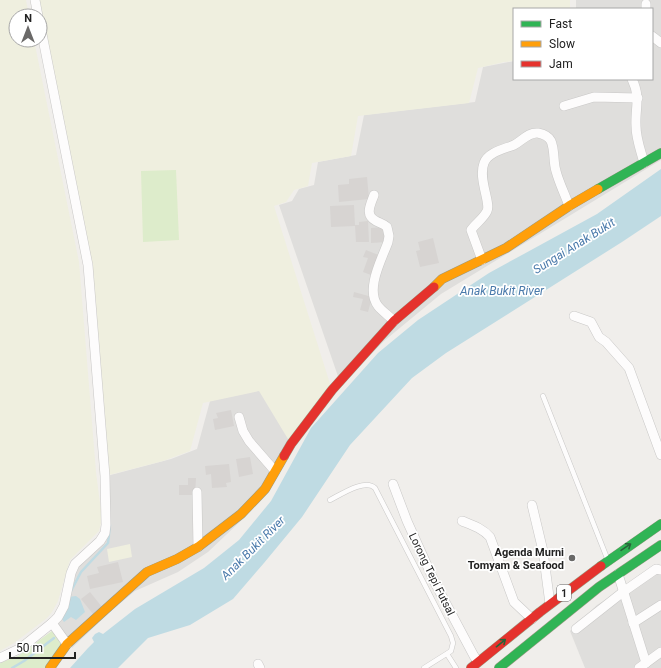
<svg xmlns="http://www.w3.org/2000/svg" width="661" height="668" viewBox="0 0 661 668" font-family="Roboto,sans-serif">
  <rect width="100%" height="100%" fill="#f0eeeb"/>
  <g fill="#dfdedc">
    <path d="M576,0H661V160L441,294L384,341L341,385L279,205L292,201L299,189L314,185L318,162L356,155L364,115L475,102L483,67L514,61V79H652V9H576Z"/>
    <path d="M267,389L295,446L246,516L208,552L178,572L135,591L111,611L72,648L56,627L76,564L105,536L103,477L171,459L197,449L210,401Z"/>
    <path d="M661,565V668H585L570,631L597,605Z"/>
  </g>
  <g fill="#efefdf">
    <path d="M0,0H26L29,16H16V40H34L79,262L96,472L102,519L99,531L70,560L58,601L52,612L47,618L14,643L0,651Z"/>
    <path d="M35,0H570V9H514V61L504,62L478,68L469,103L358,116L351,156L312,163L308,186L294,190L286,202L274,206L332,390L291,444L259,391L203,403L190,451L163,461L105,476L88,265Z"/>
    <path d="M130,544L132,557L109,562L107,549Z"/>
  </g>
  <g fill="#ddeccb">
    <path d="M176,170L179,240L143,242L141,171Z"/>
    <path d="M56,628L67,644L50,668H0V663L18,656Z"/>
  </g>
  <g fill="#bfdbe3">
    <path d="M661,169V216L622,242L446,353L412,378L350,445L302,517L264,563L233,599L190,625L148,638L118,668H70L88,648L94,642L92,638L95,634L99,632L103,634L135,609L204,568L239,540L271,501L311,428L378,353L418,320L489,273L597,214Z"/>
    <path d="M76,596L80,599L85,612L76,620L71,617L64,622L62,619L68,597Z"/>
  </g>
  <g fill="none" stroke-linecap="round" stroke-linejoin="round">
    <g stroke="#bfdbe3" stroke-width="2.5">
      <path d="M71,591L81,572L108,543L110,525"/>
      <path d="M12,668L24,661L54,638"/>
    </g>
  </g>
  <g fill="#d7d4d2">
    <path d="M367,177L369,199L339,202L338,185L349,184V179Z"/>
    <path d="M354,205L355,226L331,227L330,206Z"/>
    <path d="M368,221L369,242H356L355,225H359V222Z"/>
    <path d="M385,227L386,242L371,243V228Z"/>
    <path d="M433,238L439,263L420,267L416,251L420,250L418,242Z"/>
    <path d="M366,250L381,256L374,276L363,272L368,258L363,257Z"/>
    <path d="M354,292L372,297L368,312L360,310L363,299L353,297Z"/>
    <path d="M231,410L234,426L215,430L213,419L218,418L216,413Z"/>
    <path d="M250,457L253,474L239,477L236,459Z"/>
    <path d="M229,464L231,482L226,483L227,487L212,488L211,474L206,475L205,466Z"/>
    <path d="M188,478H196L195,495H179V485H188Z"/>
    <path d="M118,562L123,582L90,589L87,576L99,573L97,567Z"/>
    <path d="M90,592L102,607L93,614L81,599Z"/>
  </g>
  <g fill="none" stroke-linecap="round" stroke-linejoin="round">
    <defs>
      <g id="lane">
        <path d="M543,396L607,558"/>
        <path d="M330,500C340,495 365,478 375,488L451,636L453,643L451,651L424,668"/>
        <path d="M447,654L456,668"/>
      </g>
      <g id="street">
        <path d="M35,0L38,16"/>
        <path d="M646,4V9"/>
        <path d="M40,24L88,265L105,476L106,525L105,533L100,541L75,564L71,573L64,606L58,617L52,623L67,644"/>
        <path d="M652,36L661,43"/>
        <path d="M632,79C641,98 635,107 636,126C636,139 641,151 644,163"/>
        <path d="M564,106L594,97L638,98"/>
        <path d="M374,195C371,204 364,215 376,221C380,223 384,224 387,227L389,236L388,242C382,259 365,289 378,306C382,311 389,316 394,321"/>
        <path d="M482,260L471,230C475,224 484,218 487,211C491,203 478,179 484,163C488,152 504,149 514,145C522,141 528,132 538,133C543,134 549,137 551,141C555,150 553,162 556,171C559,183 565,194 569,206"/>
        <path d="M574,316L591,322L599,337L606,342L629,368L661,455"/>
        <path d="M239,417L243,431L249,441L275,471"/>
        <path d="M393,484L407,521L435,583L474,656L478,662"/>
        <path d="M197,492L198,547"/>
        <path d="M532,505L543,551L550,604"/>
        <path d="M462,521C472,525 482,528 490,537L514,602L532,619"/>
        <path d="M618,574L646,663"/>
        <path d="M633,623L661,605"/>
        <path d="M576,629L623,592L656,569L661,570"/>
        <path d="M0,658L21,648L52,623"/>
        <path d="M258,664L260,668"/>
        <path d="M639,668L661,652"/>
      </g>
      <g id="fast">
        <path d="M598,189L661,153"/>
        <path d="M601,566L661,524"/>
        <path d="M499,668L599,587L661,545"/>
      </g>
      <g id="slow">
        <path d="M434,287L442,279L506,248L569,206L598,189"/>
        <path d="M50,668L67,644L147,572L177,559L198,547L241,514L265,489L284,456"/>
      </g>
      <g id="jam">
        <path d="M284,456L291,444L332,390L394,321L434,287"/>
        <path d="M471,668L540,612L601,566"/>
      </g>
    </defs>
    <use href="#lane" stroke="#c9c8c7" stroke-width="5.5"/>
    <use href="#street" stroke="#c9c8c7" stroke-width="10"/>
    <use href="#fast" stroke="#999a82" stroke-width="10"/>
    <use href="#slow" stroke="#999a82" stroke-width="10"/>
    <use href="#jam" stroke="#999a82" stroke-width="10"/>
    <use href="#lane" stroke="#fdfcfc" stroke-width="4.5"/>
    <use href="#street" stroke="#fdfcfc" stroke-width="9"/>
    <use href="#fast" stroke="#30b455" stroke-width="9"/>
    <use href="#slow" stroke="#ff9f0a" stroke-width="9"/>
    <use href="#jam" stroke="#e5322d" stroke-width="9"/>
  </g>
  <defs><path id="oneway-shaft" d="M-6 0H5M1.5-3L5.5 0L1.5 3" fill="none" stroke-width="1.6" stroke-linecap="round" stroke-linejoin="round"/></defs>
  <g stroke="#286439">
    <use href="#oneway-shaft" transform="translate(626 547) rotate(-34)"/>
    <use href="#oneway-shaft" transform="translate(501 643) rotate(-39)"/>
  </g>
  <circle fill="#6a6968" stroke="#fff" stroke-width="1.5" cx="572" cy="558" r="4"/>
  <g text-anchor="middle" stroke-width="3.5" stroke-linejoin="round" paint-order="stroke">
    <rect fill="#fff" stroke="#646464" stroke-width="1" x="557" y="585" width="14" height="16" rx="3"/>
    <g font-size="10" font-weight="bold" fill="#222">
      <text x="564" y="597">1</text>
    </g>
    <g font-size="11" font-weight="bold" fill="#222" stroke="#fff" text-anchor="end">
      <text x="564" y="556">Agenda Murni<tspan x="564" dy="13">Tomyam &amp; Seafood</tspan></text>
    </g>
    <g font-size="11" fill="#222" stroke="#fff">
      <text transform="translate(432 574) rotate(64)" y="4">Lorong Tepi Futsal</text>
    </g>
    <g font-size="12" font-style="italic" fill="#4a7aab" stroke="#fff">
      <text transform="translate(574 246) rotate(-32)" y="4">Sungai Anak Bukit</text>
      <text x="502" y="295">Anak Bukit River</text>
      <text transform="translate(253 548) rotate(-45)" y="4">Anak Bukit River</text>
    </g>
  </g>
  <rect x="513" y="8" width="140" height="72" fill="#ffffff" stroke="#a7a7a7"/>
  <rect x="521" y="21" width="20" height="6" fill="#30b455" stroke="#a7a7a7"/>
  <text x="549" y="28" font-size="12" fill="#222222">Fast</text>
  <rect x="521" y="41" width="20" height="6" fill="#ff9f0a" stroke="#a7a7a7"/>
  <text x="549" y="48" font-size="12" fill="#222222">Slow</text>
  <rect x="521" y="61" width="20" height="6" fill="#e5322d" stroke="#a7a7a7"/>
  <text x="549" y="68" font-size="12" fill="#222222">Jam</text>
  <g transform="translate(28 28)"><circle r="19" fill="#ffffff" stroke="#a7a7a7"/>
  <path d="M0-3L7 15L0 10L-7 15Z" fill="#6a6968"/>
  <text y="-6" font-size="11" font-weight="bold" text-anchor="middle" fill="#222222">N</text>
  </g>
  <path d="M10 652v6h65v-6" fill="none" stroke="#222222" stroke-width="2"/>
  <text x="16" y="652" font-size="12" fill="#222222" stroke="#ffffff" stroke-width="3" paint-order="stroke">50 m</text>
</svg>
